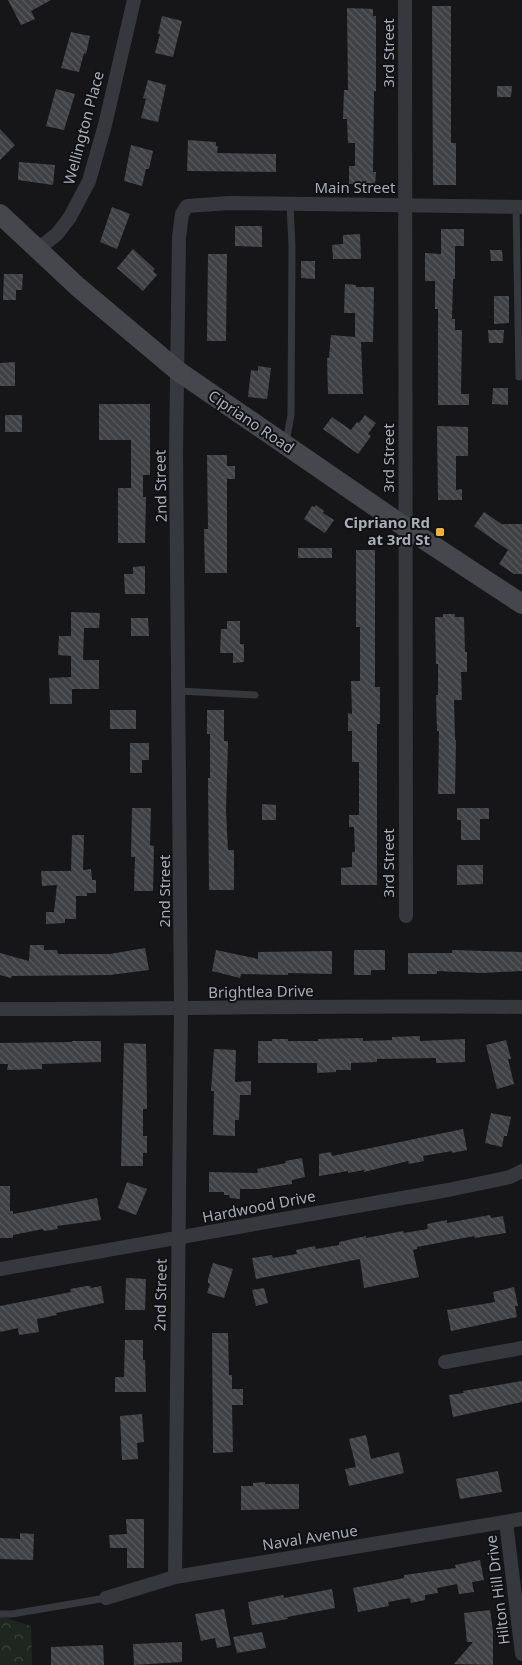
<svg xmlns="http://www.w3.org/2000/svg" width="522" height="1665" viewBox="0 0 522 1665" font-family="'Noto Sans',sans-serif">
  <defs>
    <pattern id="forest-crowns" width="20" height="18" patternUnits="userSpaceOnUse" patternTransform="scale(1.25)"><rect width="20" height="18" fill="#1e261f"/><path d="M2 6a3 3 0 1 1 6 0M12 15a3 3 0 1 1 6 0" fill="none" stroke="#3c433d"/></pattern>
    <pattern id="building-back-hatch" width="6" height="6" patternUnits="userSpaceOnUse" patternTransform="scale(1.25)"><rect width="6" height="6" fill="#404145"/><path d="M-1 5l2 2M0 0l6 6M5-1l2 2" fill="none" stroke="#595a5e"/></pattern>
  </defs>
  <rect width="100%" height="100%" fill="#161618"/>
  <path fill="url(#forest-crowns)" d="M0,1616L31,1626L32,1665H0Z"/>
  <g fill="url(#building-back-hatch)">
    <path d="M8,0H51L31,11L35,19L21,25Z"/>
    <path d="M432,6H451V143H456V185H433Z"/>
    <path d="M347,8L373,9V16H376V91H374L373,172H376L375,184H349V166H355V143H348L347,119H343L344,90H348Z"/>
    <path d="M162,16L182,21L173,57L155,53L160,34H158Z"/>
    <path d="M71,32L90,36L86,54L84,53L79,72L61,68Z"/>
    <path d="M148,80L166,85L158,122L141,118L146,99L143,98Z"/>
    <path d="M497,86H512L511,97H497Z"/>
    <path d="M56,89L75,94L64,130L46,126Z"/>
    <path d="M0,129L15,145L0,160Z"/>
    <path d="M188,140L216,142V146H218L217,153L276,154V172L187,171Z"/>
    <path d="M131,145L153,151L149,169H146L142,186L124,181Z"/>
    <path d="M19,162L55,165L53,185L18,180Z"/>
    <path d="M112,207L130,214L117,249L100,242Z"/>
    <path d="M235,226H262V247L235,246Z"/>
    <path d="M441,229H464V246H455V279H453L452,319H455V330H462L461,394H469V405H438V309H435V281H425V253L441,254Z"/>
    <path d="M360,234L361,259H333L332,245L343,244V235Z"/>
    <path d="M133,249L155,269L153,271L157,275L143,291L117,268Z"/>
    <path d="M490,250H502L503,261H491Z"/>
    <path d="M208,254H227L226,341H207Z"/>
    <path d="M301,261H315V279L301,278Z"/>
    <path d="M4,274H23L22,290H16V300H3Z"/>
    <path d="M345,284L356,285V287H374L373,342H361L363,394H328L327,358H329L331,335L355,337V313H344Z"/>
    <path d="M494,296H509V323L494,324Z"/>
    <path d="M488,330H504L503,343H489Z"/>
    <path d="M15,362V386H0V363Z"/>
    <path d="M258,366L271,368L267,399L248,397L251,370L258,371Z"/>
    <path d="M493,388H508V405L492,404Z"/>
    <path d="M99,404H150V475H143V497H146L145,543H118V488H131V440H99Z"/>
    <rect x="5" y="415" width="17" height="17"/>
    <path d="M365,415L376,423L368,434L371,436L358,454L323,429L332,417L351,430L357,422L359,423Z"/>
    <path d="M437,426L468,427V456H456V490L462,489V500H438Z"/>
    <path d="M207,455H227V466H235V479H227V573H205L204,529H208Z"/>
    <path d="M316,505L324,511L323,513L334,520L325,533L304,519L312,506L314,507Z"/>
    <path d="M484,512L503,525V524H522V574H514L499,564L508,550L474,526Z"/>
    <rect x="298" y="548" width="34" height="10"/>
    <path d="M356,550H375V687H380V724H377V885H341V868L352,867V852H355L354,827H349V815H359V762H352V731H348V713L352,714L351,681H360V627H356Z"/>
    <path d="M145,566V594H125L124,574H133V567Z"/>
    <path d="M71,612L100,613L99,628H84L83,660H99V689H72V704H50L49,678L71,677V656L58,655L59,636H71Z"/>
    <path d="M443,614H455V617H464L465,652H467V672H461L462,700H454L455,740H456L455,794H438L439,731H437L436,695H438V664H436L435,617H443Z"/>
    <path d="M131,618H148L149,636H131Z"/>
    <path d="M227,621H240V644H244V662L233,663V653H220L221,629H227Z"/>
    <rect x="110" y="710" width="26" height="19"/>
    <path d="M207,710H224V741H228L226,811L228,850H234V890H209L208,778H210V734H207Z"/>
    <path d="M130,743H149V760H142V773H130Z"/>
    <path d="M262,804L276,805V820H262Z"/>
    <path d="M132,808H151L150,845L154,846L153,891H134L135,857H131Z"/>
    <path d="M457,808H489V819H480V840H461V820H457Z"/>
    <path d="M72,835H84L83,870L91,869L92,880H96V893H87V896H76V919H65V923L46,924V912H54L57,885L42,886L41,871H71Z"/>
    <path d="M457,865H483V884L457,885Z"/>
    <path d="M30,945H44V950H57L58,954H110L145,948L149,970L110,975L12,976L11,978L0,975V953L29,961Z"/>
    <path d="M216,950L258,959V952L332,951V974L288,973V975L241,974L240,978L212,971Z"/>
    <path d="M354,950H385V970H371V975H354Z"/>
    <path d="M452,950L522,952V971L482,973L437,971V974H408V953H452Z"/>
    <path d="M420,1036V1041L465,1039V1062L436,1063V1058L377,1059V1062L351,1063V1070H336V1072L317,1073V1063H258V1041H272V1039H288V1041H318V1039L363,1038V1041L392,1040V1037Z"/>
    <path d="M506,1040L511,1059H508L514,1084L497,1089L486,1045Z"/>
    <path d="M72,1041H101V1062L42,1064V1069L7,1070L8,1064H0V1043L72,1042Z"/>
    <path d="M124,1043L146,1044L147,1109H143V1136H147V1153H143V1166H121Z"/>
    <path d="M214,1049L236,1050L235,1082L251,1081V1095H240L239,1120H235V1136L213,1135L214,1091H211Z"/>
    <path d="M491,1113L511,1117L507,1136H504L502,1147L485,1143Z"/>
    <path d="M463,1129L467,1150L452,1153V1151L423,1156L424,1161L409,1164L408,1161L364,1172V1170L348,1173V1171L319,1176V1154L331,1152L332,1156Z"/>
    <path d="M302,1158L305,1177L292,1180V1184L259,1189H240V1199L230,1198L229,1195H224V1192H209V1172L258,1173L257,1169L286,1163L285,1161Z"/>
    <path d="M127,1182L147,1189L136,1215L118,1208Z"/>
    <path d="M0,1186H10V1211H13V1214L97,1198L101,1220L57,1226L58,1229L44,1231L43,1229L13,1235V1238H0Z"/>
    <path d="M490,1215L491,1218L503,1216L506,1233L475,1238L474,1236L417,1247V1249L413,1250L419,1277L364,1288L360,1259L256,1279L252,1258L272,1255L273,1258L297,1254L296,1250L315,1246L316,1249L339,1245V1242L366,1236V1238L403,1231L404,1233L428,1229L427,1224L447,1220V1223Z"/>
    <path d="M213,1263L233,1269L224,1298L207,1293L210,1284L208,1283V1279Z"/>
    <path d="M126,1278L146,1279L145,1310H125Z"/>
    <path d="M87,1286H90L91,1288L101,1286L104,1303L56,1313L57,1315L37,1319L39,1332L19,1335L18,1328L0,1332V1306L71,1292L70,1289Z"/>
    <path d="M514,1287L518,1306H515L517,1317L451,1331L447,1310L495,1302L493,1292Z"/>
    <path d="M264,1288L268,1303L256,1306L252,1290Z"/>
    <path d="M212,1333H228L229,1375H232V1389H243V1405H232L233,1452L213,1453Z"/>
    <path d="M125,1340H143V1360H145L146,1392H115V1377H124Z"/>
    <path d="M522,1381V1402L453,1417L449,1395L464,1393L463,1391Z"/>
    <path d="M142,1414L144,1442L137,1443L138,1459L122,1460L120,1416Z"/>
    <path d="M366,1435L371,1459L399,1452L404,1473L349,1486L345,1469L356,1467L349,1439Z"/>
    <path d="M498,1471L502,1492L460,1499L456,1479Z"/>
    <path d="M265,1482V1484H299V1509L241,1510V1486H253V1483Z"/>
    <path d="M126,1519H144V1568H127V1548H110L109,1535L127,1534Z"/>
    <path d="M20,1533L34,1534L33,1560L0,1559V1538L20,1539Z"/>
    <path d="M480,1560L484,1580L472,1582L474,1592L459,1594L457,1584L437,1588L438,1593L425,1595V1600L411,1603L410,1598L388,1602L389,1606L358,1612L353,1588L404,1578V1575L456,1568L455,1565Z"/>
    <path d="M332,1589L335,1608L287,1617L288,1619L252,1625L248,1602L283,1595L284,1598Z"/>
    <path d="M224,1609L231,1645L217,1648L215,1638L201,1641L195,1614Z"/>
    <path d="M490,1610L493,1631V1665L454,1664L473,1642H467L464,1613Z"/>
    <path d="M262,1632L266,1648L237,1653L233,1637Z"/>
    <path d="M182,1642V1662L134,1665L133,1644Z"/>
    <path d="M103,1645L104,1665H51V1647Z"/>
  </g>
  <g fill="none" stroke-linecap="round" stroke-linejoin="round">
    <g stroke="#37383d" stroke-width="7">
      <path d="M516,207L519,377"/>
      <path d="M286,442L291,415L292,246L290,204"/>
      <path d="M179,691L255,695"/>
      <path d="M0,1614H12L106,1598"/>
    </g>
    <g stroke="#37383d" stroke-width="14">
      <path d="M405,0L406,916"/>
      <path d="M38,249L57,234L70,217L89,181L105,125L134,0"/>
      <path d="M0,1009C174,1009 348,1005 522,1007"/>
      <path d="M0,1269L448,1190L510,1177L522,1171"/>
      <path d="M445,1362L522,1348"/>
      <path d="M506,1522L522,1654"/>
      <path d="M175,1577L181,1009L176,453L179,237L182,214L187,206L230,203L522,207"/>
      <path d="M106,1598L175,1577L522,1519"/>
    </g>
    <path stroke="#45474d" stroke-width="20" d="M0,214L78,287L178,371L405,527L522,604"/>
  </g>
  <rect fill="#f2b134" stroke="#111113" stroke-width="2" x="435" y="527" width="10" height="10" rx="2.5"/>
  <g text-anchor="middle" stroke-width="4" stroke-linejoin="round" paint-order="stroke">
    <g font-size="15" fill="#a8adb8" stroke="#111113">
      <text transform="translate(389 53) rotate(-90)" y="5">3rd Street</text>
      <text transform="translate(84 128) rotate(-75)" y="5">Wellington Place</text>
      <text x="355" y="193">Main Street</text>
      <text transform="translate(251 422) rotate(34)" y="5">Cipriano Road</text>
      <text transform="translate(389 458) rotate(-90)" y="5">3rd Street</text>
      <text transform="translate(161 486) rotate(-91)" y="5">2nd Street</text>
      <text transform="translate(389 863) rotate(-90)" y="5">3rd Street</text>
      <text transform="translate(165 891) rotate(-90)" y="5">2nd Street</text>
      <text transform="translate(261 992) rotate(-1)" y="5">Brightlea Drive</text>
      <text transform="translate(259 1207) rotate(-11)" y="5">Hardwood Drive</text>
      <text transform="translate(161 1295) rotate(-89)" y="5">2nd Street</text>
      <text transform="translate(310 1538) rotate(-9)" y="5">Naval Avenue</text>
      <text transform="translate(498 1590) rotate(-97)" y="5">Hilton Hill Drive</text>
    </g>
    <g font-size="15" font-weight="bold" fill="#a8adb8" stroke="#111113" text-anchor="end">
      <text x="430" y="528">Cipriano Rd<tspan x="430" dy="17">at 3rd St</tspan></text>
    </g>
  </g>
</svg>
